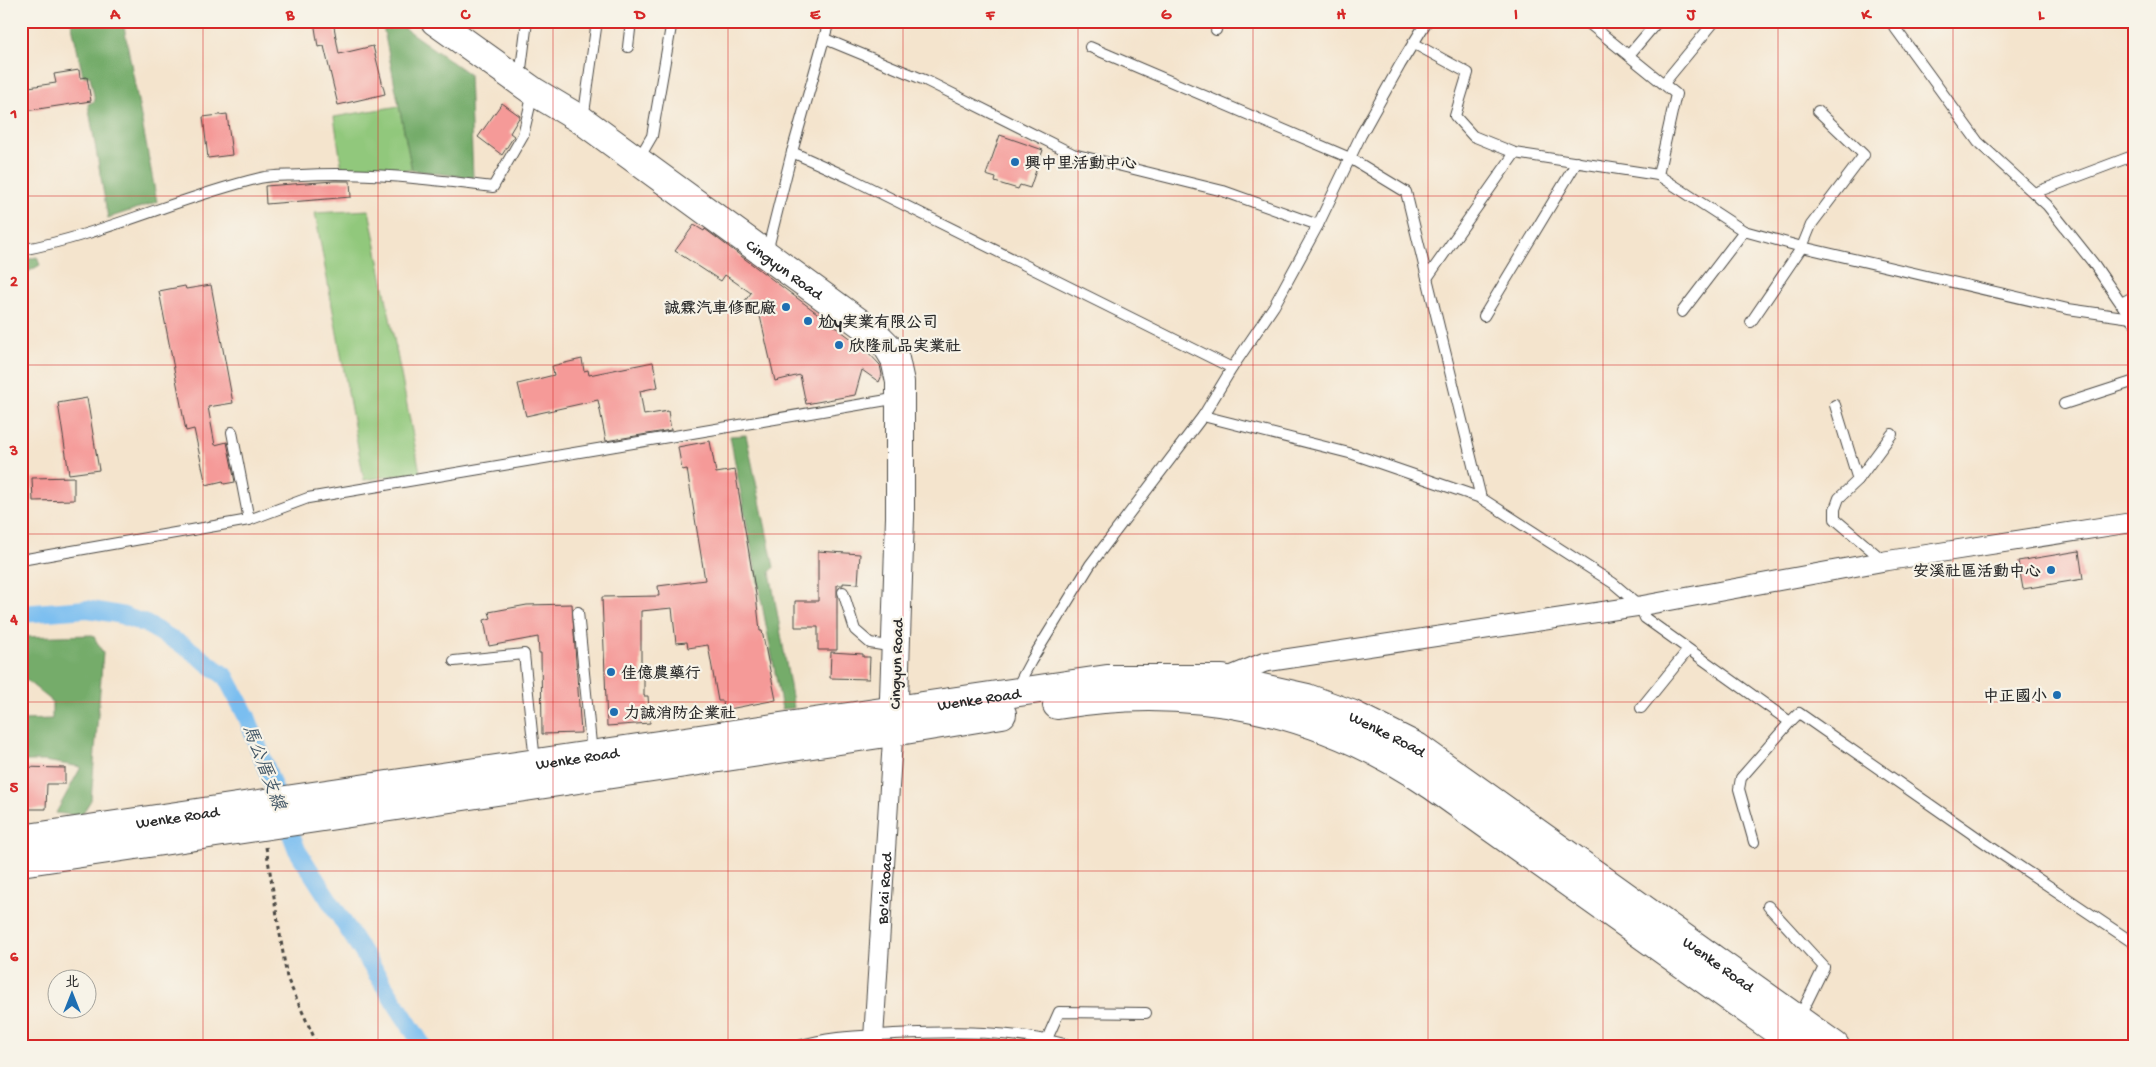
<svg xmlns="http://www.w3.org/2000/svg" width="2156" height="1067" viewBox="0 0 2156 1067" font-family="'Gochi Hand','LXGW WenKai TC',sans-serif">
  <rect width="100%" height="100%" fill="#f7f3e8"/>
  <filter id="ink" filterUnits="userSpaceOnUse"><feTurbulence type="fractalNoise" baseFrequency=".02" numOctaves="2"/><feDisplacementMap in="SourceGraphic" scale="10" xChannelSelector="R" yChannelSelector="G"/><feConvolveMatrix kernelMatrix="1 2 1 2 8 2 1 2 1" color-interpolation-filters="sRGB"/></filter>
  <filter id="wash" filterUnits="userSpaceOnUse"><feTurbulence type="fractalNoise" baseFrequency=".0096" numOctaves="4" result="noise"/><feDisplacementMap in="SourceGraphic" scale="20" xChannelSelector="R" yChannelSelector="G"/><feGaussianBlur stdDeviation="1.12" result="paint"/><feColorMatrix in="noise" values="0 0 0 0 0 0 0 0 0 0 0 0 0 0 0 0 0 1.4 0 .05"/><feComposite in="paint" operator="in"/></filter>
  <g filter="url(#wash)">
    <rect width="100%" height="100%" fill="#f4e4cd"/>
    <g fill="#91c87b" stroke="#5e7a53">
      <path d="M399,106L412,170L342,169L334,117Z"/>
      <path d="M369,210L420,472L364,480L315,213Z"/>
    </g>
    <g fill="#74ac6b" stroke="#506c4b">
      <path d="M71,21H123L157,202L108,218L88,104L95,101L90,76H83Z"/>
      <path d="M382,21H394L469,74L473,178L412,170Z"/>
      <path d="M37,257L40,265L21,276V260Z"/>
      <path d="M746,435L774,567L770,572L794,708L782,709L730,436Z"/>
      <path d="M93,635L103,653L91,800L81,816L56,813L81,767L45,761H21V720L52,719V701L21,676V637Z"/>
    </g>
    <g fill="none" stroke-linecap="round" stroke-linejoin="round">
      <path stroke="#7abef0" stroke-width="18" d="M21,614L87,609L121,615L146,624L189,649L226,677L247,717L297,850L423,1046"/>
    </g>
    <g id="blocks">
      <g fill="#f59a98">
        <path d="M314,21H333L339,54L373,46L385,94L338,105L324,46L318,47Z"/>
        <path d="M79,70L80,78L87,77L91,101L25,111L22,88L56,83L54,74Z"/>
        <path d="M502,103L520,116L510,133L514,136L502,155L478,137Z"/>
        <path d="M227,114L232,155L208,158L203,117Z"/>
        <path d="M1000,135L1043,150L1030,188L1020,185L1018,189L995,182L996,178L986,175Z"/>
        <path d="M334,181H350L351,197L266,204L265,186Z"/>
        <path d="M694,225L704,231L705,229L865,349L880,365L882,375L879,382L862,370L855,395L806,404L800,375L775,381L760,316L744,302L751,293L725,275L721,281L675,251Z"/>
        <path d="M211,285L233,403L208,407L215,445L227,442L235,482L224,484L223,481L206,485L194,429L186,431L159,291L185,286L186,289Z"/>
        <path d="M582,359L584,371L588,370L589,375L653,362L658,387L640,391L644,415L668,411L671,430L606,441L598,400L526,416L518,384L554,375L552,366Z"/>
        <path d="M87,398L99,470L69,474L58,403Z"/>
        <path d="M710,441L716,473L735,470L756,595L760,631H762L776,700L724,710L723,701H718L708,645L688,648L687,642L676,643L672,608L641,611V674H644V696H648L650,723L607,726L602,597L659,596L658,586L705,580L687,469L682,470L678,447Z"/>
        <path d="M74,477V500L33,501L32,478Z"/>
        <path d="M818,551L860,554L858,584L843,583V585H837V650H818V627H795V601H818Z"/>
        <path d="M2079,551L2083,579L2023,589L2018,561Z"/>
        <path d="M572,604L581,733L542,734L541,653H539L538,637L489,646L484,620L491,618L489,612L527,605Z"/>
        <path d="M831,652L863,654V657H870L869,679L830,678Z"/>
        <path d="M21,767L65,768V784H47L46,809H21Z"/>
      </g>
    </g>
  </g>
  <g filter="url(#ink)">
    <use href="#blocks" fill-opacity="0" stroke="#494743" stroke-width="1"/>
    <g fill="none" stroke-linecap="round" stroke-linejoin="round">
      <defs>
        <g id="lane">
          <path d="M1586,21L1676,94L1658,175L1744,231L1802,247L2068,309L2131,318"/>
          <path d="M1890,21L1978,142L2047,205L2094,264L2133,321"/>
          <path d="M1216,30L1217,21"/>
          <path d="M825,39L927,81L1073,154L1223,191L1318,225"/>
          <path d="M1413,43L1468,73L1455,116L1473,136L1515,153L1658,175"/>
          <path d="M628,47L631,21"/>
          <path d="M1090,47L1350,158L1406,192L1481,498"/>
          <path d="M1629,55L1658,21"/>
          <path d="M520,77L527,21"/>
          <path d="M1664,83L1715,21"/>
          <path d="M583,120L597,21"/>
          <path d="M792,152L850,178L1232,368"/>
          <path d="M638,160L652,136L672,21"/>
          <path d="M2034,193L2135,155"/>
          <path d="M21,250C103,235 179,197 260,178C273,175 288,176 301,175C365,171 430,179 493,187L523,135L533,93"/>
          <path d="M767,252L792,152L829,21"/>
          <path d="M1427,278L1515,153"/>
          <path d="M2121,303L2135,296"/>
          <path d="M1682,312L1744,231"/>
          <path d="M1484,316L1577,162"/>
          <path d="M1751,322L1802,247L1811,225L1864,155L1818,111"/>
          <path d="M2064,404L2135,381"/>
          <path d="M1835,405L1858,480"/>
          <path d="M1203,416L1353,454L1481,498L1613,583L1640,606L1645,618L1790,722L1799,713L2001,854L2135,944"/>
          <path d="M232,432L249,520"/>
          <path d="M21,560L249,520L308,498L899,398"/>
          <path d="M1884,561L1835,519V509L1839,498L1858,480L1892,434"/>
          <path d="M843,592L855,630L870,643L894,647"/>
          <path d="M578,612L592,754"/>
          <path d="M454,661L524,654L535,762"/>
          <path d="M1016,689L1031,661L1090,565L1203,416L1232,368L1274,306L1318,225L1361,135L1400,65L1427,21"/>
          <path d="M1641,708L1688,650"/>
          <path d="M1754,842L1739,789L1741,778L1790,722"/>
          <path d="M1768,906L1824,967L1799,1018"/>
          <path d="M1047,1039L1059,1012L1146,1013"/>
          <path d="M799,1046C829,1036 862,1036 894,1034C958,1031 1010,1030 1073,1046"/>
        </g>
        <g id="street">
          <path d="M1221,680L1265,662L1640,606L1885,561L2135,522"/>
          <path id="s1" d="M873,1046L893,732"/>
        </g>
        <g id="secondary">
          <path id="s2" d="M435,21L533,91L583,121L875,334L887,346L895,359L900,382V517L893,728"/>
          <path d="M1057,705C1192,682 1320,709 1433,786L1798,1046"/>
          <path id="s3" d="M21,839L1107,679H1222L1307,698L1351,714L1417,747L1835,1046"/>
          <path d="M21,862L893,732L1002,714"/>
        </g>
      </defs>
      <use href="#lane" stroke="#494743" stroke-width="12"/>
      <use href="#street" stroke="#494743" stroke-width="21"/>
      <use href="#secondary" stroke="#494743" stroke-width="30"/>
      <path stroke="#494743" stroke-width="3" stroke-dasharray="4 4" stroke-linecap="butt" d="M266,847L287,978L318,1046"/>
      <use href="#lane" stroke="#fff" stroke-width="10"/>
      <use href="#street" stroke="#fff" stroke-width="19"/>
      <use href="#secondary" stroke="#fff" stroke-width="28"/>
    </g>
  </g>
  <path fill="none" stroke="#d62828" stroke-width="1" stroke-opacity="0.55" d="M203,21V1046M378,21V1046M553,21V1046M728,21V1046M903,21V1046M1078,21V1046M1253,21V1046M1428,21V1046M1603,21V1046M1778,21V1046M1953,21V1046M21,196H2135M21,365H2135M21,534H2135M21,702H2135M21,871H2135"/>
  <g fill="#1f6fb2" stroke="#f7f3e8" stroke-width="2">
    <circle cx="1015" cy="162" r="5"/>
    <circle cx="786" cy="307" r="5"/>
    <circle cx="808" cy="321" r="5"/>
    <circle cx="839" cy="345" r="5"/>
    <circle cx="2051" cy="570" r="5"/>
    <circle cx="611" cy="672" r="5"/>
    <circle cx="2057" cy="695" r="5"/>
    <circle cx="614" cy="712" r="5"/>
  </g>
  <g text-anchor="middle" stroke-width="4.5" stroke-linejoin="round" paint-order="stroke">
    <g font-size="16" font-weight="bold" fill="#2b2b2b" stroke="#f7f3e8" text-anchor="start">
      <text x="1025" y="168">興中里活動中心</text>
      <text x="776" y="313" text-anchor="end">誠霖汽車修配廠</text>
      <text x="818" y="327">尬y実業有限公司</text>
      <text x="849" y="351">欣隆礼品実業社</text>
      <text x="2041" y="576" text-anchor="end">安溪社區活動中心</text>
      <text x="621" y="678">佳億農藥行</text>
      <text x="2047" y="701" text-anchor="end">中正國小</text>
      <text x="624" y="718">力誠消防企業社</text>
    </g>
    <g font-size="16" fill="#2b2b2b" stroke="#f7f3e8">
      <text dy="6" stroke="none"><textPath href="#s2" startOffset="429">Cingyun Road</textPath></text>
      <text transform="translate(895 664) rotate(-88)" y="6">Cingyun Road</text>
      <text dy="6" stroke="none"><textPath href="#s3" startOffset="968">Wenke Road</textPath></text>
      <text dy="6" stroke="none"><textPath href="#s3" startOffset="1388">Wenke Road</textPath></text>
      <text dy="6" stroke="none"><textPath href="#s3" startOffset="562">Wenke Road</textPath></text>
      <text dy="6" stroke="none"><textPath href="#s3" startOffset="158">Wenke Road</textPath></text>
      <text dy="6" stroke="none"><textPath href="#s1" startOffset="158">Bo'ai Road</textPath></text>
      <text dy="6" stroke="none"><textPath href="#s3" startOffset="1792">Wenke Road</textPath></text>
    </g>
    <g font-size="18" font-style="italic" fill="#435766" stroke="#f7f3e8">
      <text transform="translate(265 767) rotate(69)" y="6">馬公厝支線</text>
    </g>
  </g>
  <rect width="2156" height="1067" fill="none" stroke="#f7f3e8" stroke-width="55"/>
  <g transform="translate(72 994)"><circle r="24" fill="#f7f3e8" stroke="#a5a39c"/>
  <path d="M0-4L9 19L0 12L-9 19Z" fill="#1f6fb2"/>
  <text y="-8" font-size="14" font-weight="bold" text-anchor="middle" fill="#2b2b2b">北</text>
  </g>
  <rect x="28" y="28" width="2100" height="1012" fill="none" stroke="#d62828" stroke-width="2"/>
  <g font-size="16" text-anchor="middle" font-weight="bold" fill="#d62828">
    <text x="115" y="19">A</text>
    <text x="290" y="19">B</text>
    <text x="465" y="19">C</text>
    <text x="640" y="19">D</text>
    <text x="815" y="19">E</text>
    <text x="990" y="19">F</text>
    <text x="1166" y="19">G</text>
    <text x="1341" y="19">H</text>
    <text x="1516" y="19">I</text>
    <text x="1691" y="19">J</text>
    <text x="1866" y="19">K</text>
    <text x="2041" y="19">L</text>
    <text x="14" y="118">1</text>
    <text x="14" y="286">2</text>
    <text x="14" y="455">3</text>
    <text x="14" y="624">4</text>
    <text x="14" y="792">5</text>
    <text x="14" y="961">6</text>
  </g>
</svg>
